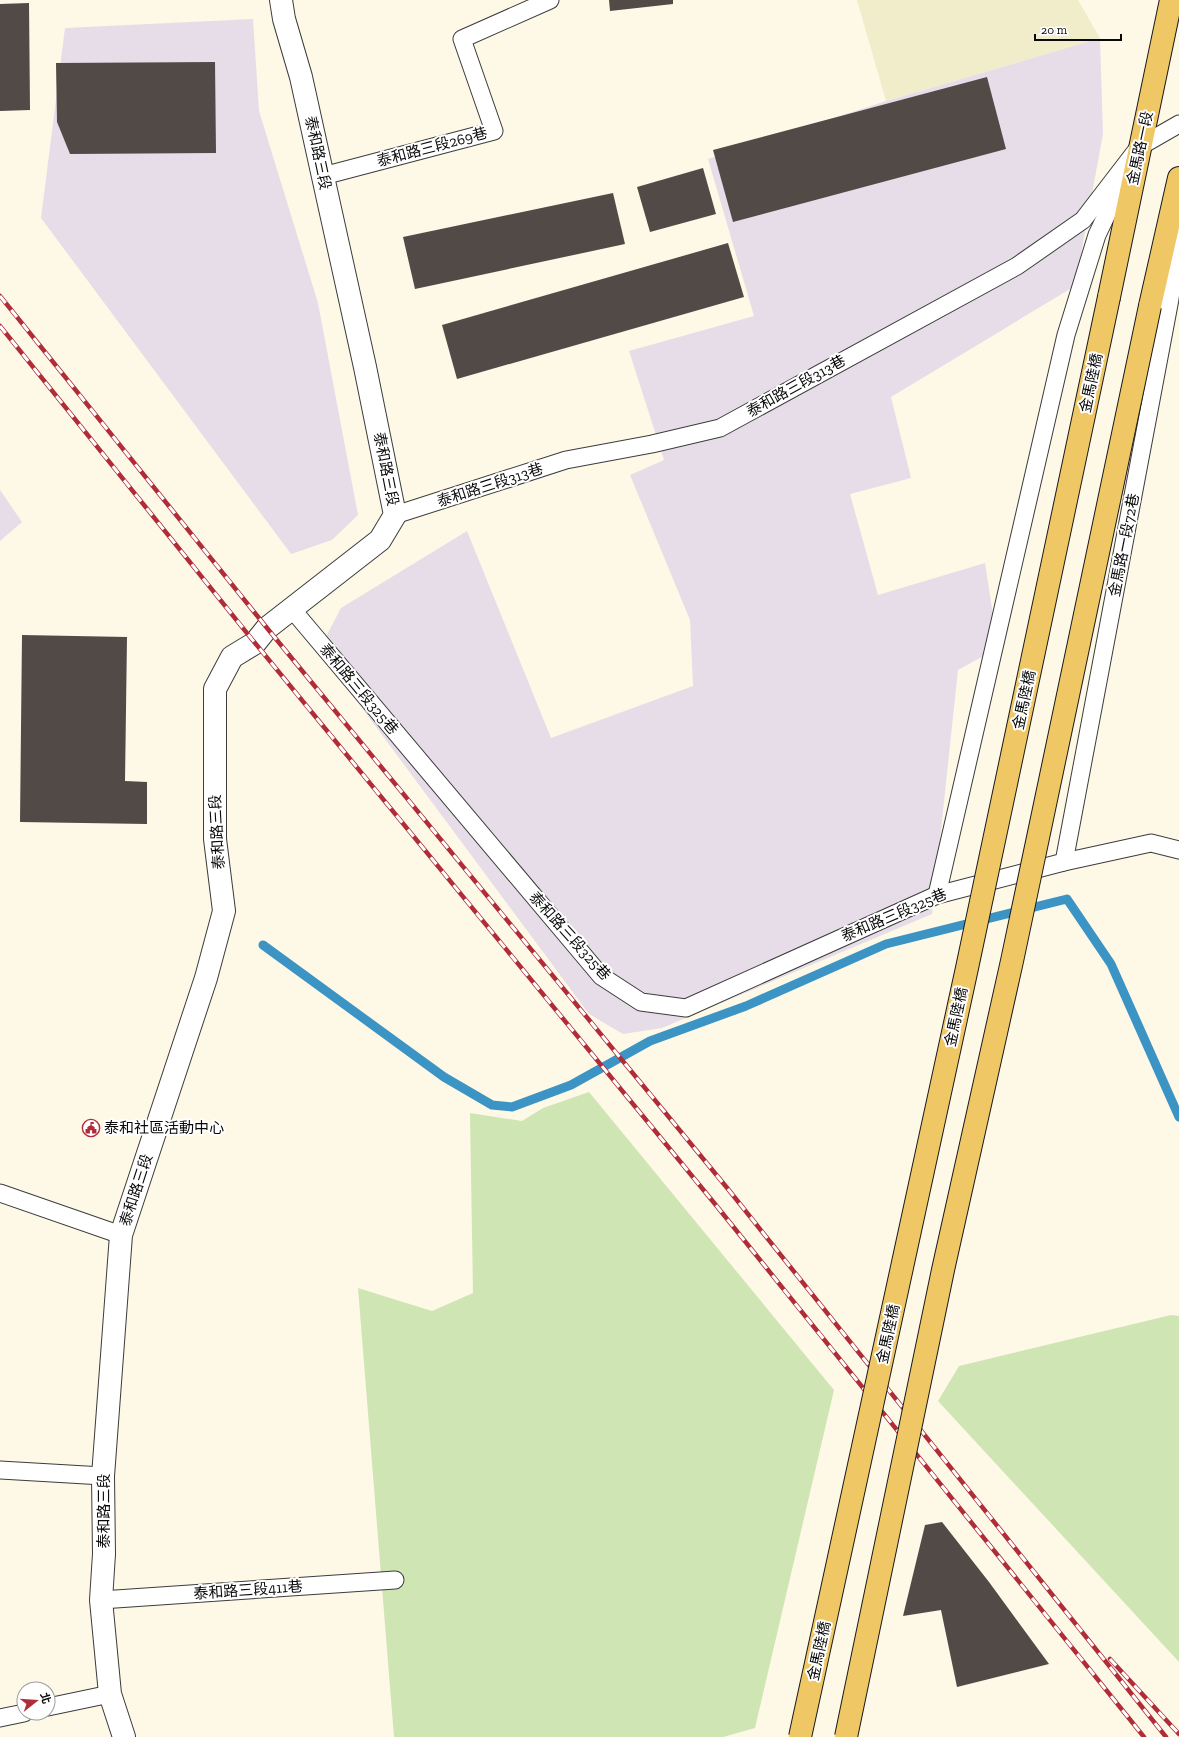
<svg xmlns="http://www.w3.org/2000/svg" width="1179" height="1737" viewBox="0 0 1179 1737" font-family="'Zilla Slab','Noto Sans TC',serif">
  <rect width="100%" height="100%" fill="#fef8e7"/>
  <g fill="#e7dde8">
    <path d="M253,19L259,111L318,303L358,515L332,540L291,554L41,218L65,28Z"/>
    <path d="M1100,38L1103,134L1075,286L891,397L911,478L850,494L878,595L985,563L998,648L958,670L932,914L662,1028L623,1034L589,1014L319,650L341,608L467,531L551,738L693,686L690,620L630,475L664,460L629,351L754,316L708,159L886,101Z"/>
    <path d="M0,490L22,522L0,541Z"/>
  </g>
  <path fill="#f1ecca" d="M857,0H1078L1100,38L886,101Z"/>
  <g fill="#d0e5b4">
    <path d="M589,1092L834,1390L755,1728L723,1737H394L358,1288L432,1311L473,1293L470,1113L522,1121L543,1108Z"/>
    <path d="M1171,1315L1179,1316V1662L938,1401L959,1366Z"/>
  </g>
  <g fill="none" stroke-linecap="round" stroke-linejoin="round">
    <path stroke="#3b94c4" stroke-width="9" d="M263,945L444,1077L492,1105L512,1107L571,1085L650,1041L746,1006L886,944L1067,899L1111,964L1179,1117"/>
  </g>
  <g fill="#514a47">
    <path d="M609,0H673V4L610,11Z"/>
    <path d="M29,3L30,110L0,111V4Z"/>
    <path d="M215,62L216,153L70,154L57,122L56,63Z"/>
    <path d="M987,77L1006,149L733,222L713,150Z"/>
    <path d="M703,168L716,214L650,232L637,187Z"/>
    <path d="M613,193L625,244L415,289L403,237Z"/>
    <path d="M728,243L744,297L457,379L442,325Z"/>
    <path d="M22,635L127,637L125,781L147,782V824L20,822Z"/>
    <path d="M942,1522L989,1582L1049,1664L957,1687L941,1610L903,1616L925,1525Z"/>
  </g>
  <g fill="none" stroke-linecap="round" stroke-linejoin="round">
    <defs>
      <g id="lane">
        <path d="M323,176L494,131L462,39L550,0"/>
        <path d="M395,515L566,460L652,444L720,428L1017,266L1083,220L1139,147L1179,124"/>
        <path d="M291,608L601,976L641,1002L686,1008L937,895L1064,862L1151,843L1179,850"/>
        <path d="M1064,862L1170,299L1179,227"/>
        <path d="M937,895L1066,335L1097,235L1124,178"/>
        <path d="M0,1193L121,1235"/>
        <path d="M0,1470L103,1476"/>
        <path d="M101,1600L395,1580"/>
        <path d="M48,1707L110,1694"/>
        <path d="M0,1718L24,1713"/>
      </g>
      <path id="street" d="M124,1737L110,1694L101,1600L104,1554L103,1476L121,1235L206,978L224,911L215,839V689L232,657L255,643L267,628L380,540L395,515L365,367L301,77L284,19L281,0"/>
      <g id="primary">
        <path d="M1109,297L1171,0"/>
        <path d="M1150,306L1179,178"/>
      </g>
    </defs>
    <use href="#lane" stroke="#3c3c3c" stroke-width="19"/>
    <use href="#street" stroke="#3c3c3c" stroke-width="24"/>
    <use href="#primary" stroke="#1a1a1a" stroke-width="24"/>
    <use href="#lane" stroke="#fff" stroke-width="17"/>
    <use href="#street" stroke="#fff" stroke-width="22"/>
    <use href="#primary" stroke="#f0c765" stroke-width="22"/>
    <defs>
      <g id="rail">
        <path d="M0,296L267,628L728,1189L1166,1737"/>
        <path d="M0,326L255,643L715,1204L1144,1737"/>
        <path d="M1110,1659L1179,1734"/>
      </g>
    </defs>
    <use href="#rail" stroke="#af2c38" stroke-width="4.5"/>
    <use href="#rail" stroke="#fff" stroke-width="3" stroke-dasharray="9" stroke-linecap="butt"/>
    <defs>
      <g id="primary-bridge">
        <path d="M800,1737L967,968L1109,297"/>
        <path d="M846,1737L943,1270L1012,961L1150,306"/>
      </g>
    </defs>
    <use href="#primary-bridge" stroke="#1a1a1a" stroke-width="24" stroke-linecap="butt"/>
    <use href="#primary-bridge" stroke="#f0c765" stroke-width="22"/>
  </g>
  <defs>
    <symbol id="civic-ring" viewBox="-11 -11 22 22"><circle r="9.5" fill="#fff" stroke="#af2c38" stroke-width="1.5"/><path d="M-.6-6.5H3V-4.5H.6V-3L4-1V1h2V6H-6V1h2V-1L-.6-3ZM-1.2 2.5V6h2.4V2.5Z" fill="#af2c38"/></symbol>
  </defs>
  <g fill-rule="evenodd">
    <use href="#civic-ring" x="81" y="1118" width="20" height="20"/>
  </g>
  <g text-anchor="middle" stroke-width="4" stroke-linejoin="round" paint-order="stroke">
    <g font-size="15" fill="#090909" stroke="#fff">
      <text transform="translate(432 147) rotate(-15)" y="5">泰和路三段269巷</text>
      <text transform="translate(1140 148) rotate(-78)" y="5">金馬路一段</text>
      <text transform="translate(318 153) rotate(78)" y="5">泰和路三段</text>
      <text transform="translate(1091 383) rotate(-78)" y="5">金馬陸橋</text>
      <text transform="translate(796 386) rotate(-29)" y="5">泰和路三段313巷</text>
      <text transform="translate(386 469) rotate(79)" y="5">泰和路三段</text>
      <text transform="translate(490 485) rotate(-18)" y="5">泰和路三段313巷</text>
      <text transform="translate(1124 545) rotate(-79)" y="5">金馬路一段72巷</text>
      <text transform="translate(359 689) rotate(50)" y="5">泰和路三段325巷</text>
      <text transform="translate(1024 700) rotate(-78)" y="5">金馬陸橋</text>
      <text transform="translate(217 832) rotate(-93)" y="5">泰和路三段</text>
      <text transform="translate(894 915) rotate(-23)" y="5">泰和路三段325巷</text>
      <text transform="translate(570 936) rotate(48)" y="5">泰和路三段325巷</text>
      <text transform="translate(956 1017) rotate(-78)" y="5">金馬陸橋</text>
      <text transform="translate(136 1190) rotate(-72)" y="5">泰和路三段</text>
      <text transform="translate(888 1334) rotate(-78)" y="5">金馬陸橋</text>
      <text transform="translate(104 1511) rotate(-90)" y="5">泰和路三段</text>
      <text transform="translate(248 1590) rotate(-4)" y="5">泰和路三段411巷</text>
      <text transform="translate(819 1651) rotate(-78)" y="5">金馬陸橋</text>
    </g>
    <g font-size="15" fill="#090909" stroke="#fff" text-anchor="start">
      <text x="104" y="1133">泰和社區活動中心</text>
    </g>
  </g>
  <g transform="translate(36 1701) rotate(73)"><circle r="19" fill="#ffffff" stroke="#9d9d9d"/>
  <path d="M0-3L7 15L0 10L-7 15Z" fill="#af2c38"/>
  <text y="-6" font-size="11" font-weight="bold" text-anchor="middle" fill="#090909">北</text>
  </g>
  <path d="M1035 34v6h86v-6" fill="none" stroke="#090909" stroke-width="2"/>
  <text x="1041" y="34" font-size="12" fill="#090909" stroke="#ffffff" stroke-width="3" paint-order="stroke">20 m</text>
</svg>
